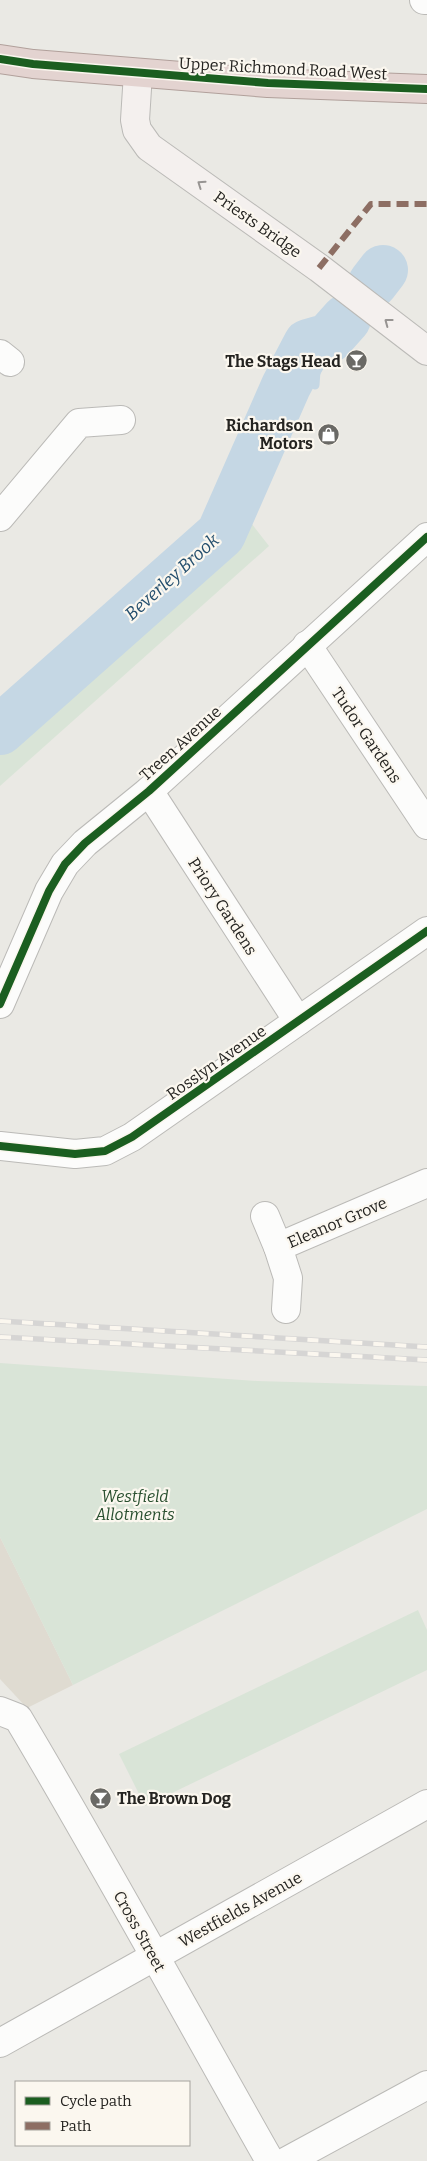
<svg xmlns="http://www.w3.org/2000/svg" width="427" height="2161" viewBox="0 0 427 2161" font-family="Bitter,serif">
  <rect width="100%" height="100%" fill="#eae9e4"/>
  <path fill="#dfdbd1" d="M0,1537L73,1685L27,1708L0,1679Z"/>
  <g fill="#d9e4d7">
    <path d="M248,519L269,546L0,786V739Z"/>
    <path d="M0,1363L257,1381L427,1386V1509L73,1685L0,1537Z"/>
    <path d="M418,1610L427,1630V1670L145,1806L119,1754Z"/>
  </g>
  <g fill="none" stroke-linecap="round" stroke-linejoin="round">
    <path stroke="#c5d7e4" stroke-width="9" d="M315,385L316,371L326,358L329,338"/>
    <g stroke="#c5d7e4" stroke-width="50">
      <path d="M373,283L383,270"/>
      <path d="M0,730L221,534L286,386L308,344L329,338L346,319"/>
    </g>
    <defs>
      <g id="street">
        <path d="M424,0H427"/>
        <path d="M0,354L10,362"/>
        <path d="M0,517L79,423L121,420"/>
        <path d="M307,645L427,825"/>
        <path d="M149,791L298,1021"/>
        <path d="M0,1004L49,891L65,864L85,843L149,791L427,537"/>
        <path d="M0,1146L75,1154L105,1151L132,1137L427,931"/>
        <path d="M265,1216L278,1247L427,1183"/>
        <path d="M278,1247L288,1278L286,1309"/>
        <path d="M0,1711L18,1718C105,1864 186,2013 270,2161"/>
        <path d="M0,2043L427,1804"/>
        <path d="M287,2161L427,2085"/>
      </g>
      <path id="secondary" d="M138,73L135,120L137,130L149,147L319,268L427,351"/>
      <path id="highway" d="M0,59L33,64L268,83L427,89"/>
    </defs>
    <use href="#street" stroke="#bbbab7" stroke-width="30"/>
    <use href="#secondary" stroke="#bbbab7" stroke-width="30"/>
    <use href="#highway" stroke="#b1a09b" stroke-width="30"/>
    <use href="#street" stroke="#fcfcfb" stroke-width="28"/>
    <use href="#secondary" stroke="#f4f0ee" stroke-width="28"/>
    <use href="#highway" stroke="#e3d3d0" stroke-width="28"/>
    <defs>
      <g id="rail">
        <path d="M0,1321L427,1347"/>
        <path d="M0,1337L427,1360"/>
      </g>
    </defs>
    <use href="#rail" stroke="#d6d5d4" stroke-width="5.5"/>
    <use href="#rail" stroke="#fbf7ef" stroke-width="4" stroke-dasharray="11" stroke-linecap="butt"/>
    <path stroke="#8d6e63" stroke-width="6" stroke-dasharray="12 6" stroke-linecap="butt" d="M319,268L371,204H427"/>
    <defs>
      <g id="cycleway">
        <path d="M0,59L33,64L268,83L427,89"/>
        <path d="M0,1004L49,891L65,864L85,843L149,791L427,537"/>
        <path d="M0,1146L75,1154L105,1151L132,1137L427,931"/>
      </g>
    </defs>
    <use href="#cycleway" stroke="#fbf7ef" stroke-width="11"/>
    <use href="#cycleway" stroke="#1b5e20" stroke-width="8"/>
  </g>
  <defs><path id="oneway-chevron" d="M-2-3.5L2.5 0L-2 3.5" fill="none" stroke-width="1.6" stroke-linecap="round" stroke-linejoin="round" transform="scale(1.25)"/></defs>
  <g stroke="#979492">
    <use href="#oneway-chevron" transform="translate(201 184) rotate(-145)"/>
    <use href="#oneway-chevron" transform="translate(388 322) rotate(-143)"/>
  </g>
  <defs>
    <symbol id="bar-disc" viewBox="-11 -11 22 22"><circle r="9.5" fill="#6a6965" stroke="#fbf7ef"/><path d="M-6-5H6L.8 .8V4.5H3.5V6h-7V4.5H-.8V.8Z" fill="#fff"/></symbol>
    <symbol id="shop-disc" viewBox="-11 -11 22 22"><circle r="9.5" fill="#6a6965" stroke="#fbf7ef"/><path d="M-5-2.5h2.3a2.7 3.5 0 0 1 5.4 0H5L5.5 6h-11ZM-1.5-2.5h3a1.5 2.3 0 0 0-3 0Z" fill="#fff"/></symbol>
  </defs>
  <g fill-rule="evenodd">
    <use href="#bar-disc" x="344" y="348" width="25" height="25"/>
    <use href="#shop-disc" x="316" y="422" width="25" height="25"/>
    <use href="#bar-disc" x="88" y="1786" width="25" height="25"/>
  </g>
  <g text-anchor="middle" stroke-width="4.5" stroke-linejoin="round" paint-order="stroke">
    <g font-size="16" fill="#252421" stroke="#fbf7ef">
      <text transform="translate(283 68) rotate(3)" y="6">Upper Richmond Road West</text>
      <text transform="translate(258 224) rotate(35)" y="6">Priests Bridge</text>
      <text transform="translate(367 735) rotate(56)" y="6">Tudor Gardens</text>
      <text transform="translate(180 743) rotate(-42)" y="6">Treen Avenue</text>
      <text transform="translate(223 906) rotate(57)" y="6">Priory Gardens</text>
      <text transform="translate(216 1062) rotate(-35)" y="6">Rosslyn Avenue</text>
      <text transform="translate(337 1222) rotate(-23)" y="6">Eleanor Grove</text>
      <text transform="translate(240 1909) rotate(-29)" y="6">Westfields Avenue</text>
      <text transform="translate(140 1931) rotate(61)" y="6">Cross Street</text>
    </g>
    <g font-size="16" font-weight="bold" fill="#252421" stroke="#fbf7ef" text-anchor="end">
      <text x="341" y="367">The Stags Head</text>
      <text x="313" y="431">Richardson<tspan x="313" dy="18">Motors</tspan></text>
      <text x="117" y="1804" text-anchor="start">The Brown Dog</text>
    </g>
    <g font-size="16" font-style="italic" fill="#294f2f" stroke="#fbf7ef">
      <text x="135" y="1502">Westfield<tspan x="135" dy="18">Allotments</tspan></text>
    </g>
    <g font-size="18" font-style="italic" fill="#234e6d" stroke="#fbf7ef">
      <text transform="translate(172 577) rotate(-42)" y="6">Beverley Brook</text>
    </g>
  </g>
  <rect x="15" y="2081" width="175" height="65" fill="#fbf7ef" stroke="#a5a39d"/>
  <rect x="25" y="2097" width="25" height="8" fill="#1b5e20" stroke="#a5a39d"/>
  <text x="60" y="2106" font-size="15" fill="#252421">Cycle path</text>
  <rect x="25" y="2122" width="25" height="8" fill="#8d6e63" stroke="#a5a39d"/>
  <text x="60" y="2131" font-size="15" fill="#252421">Path</text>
</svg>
